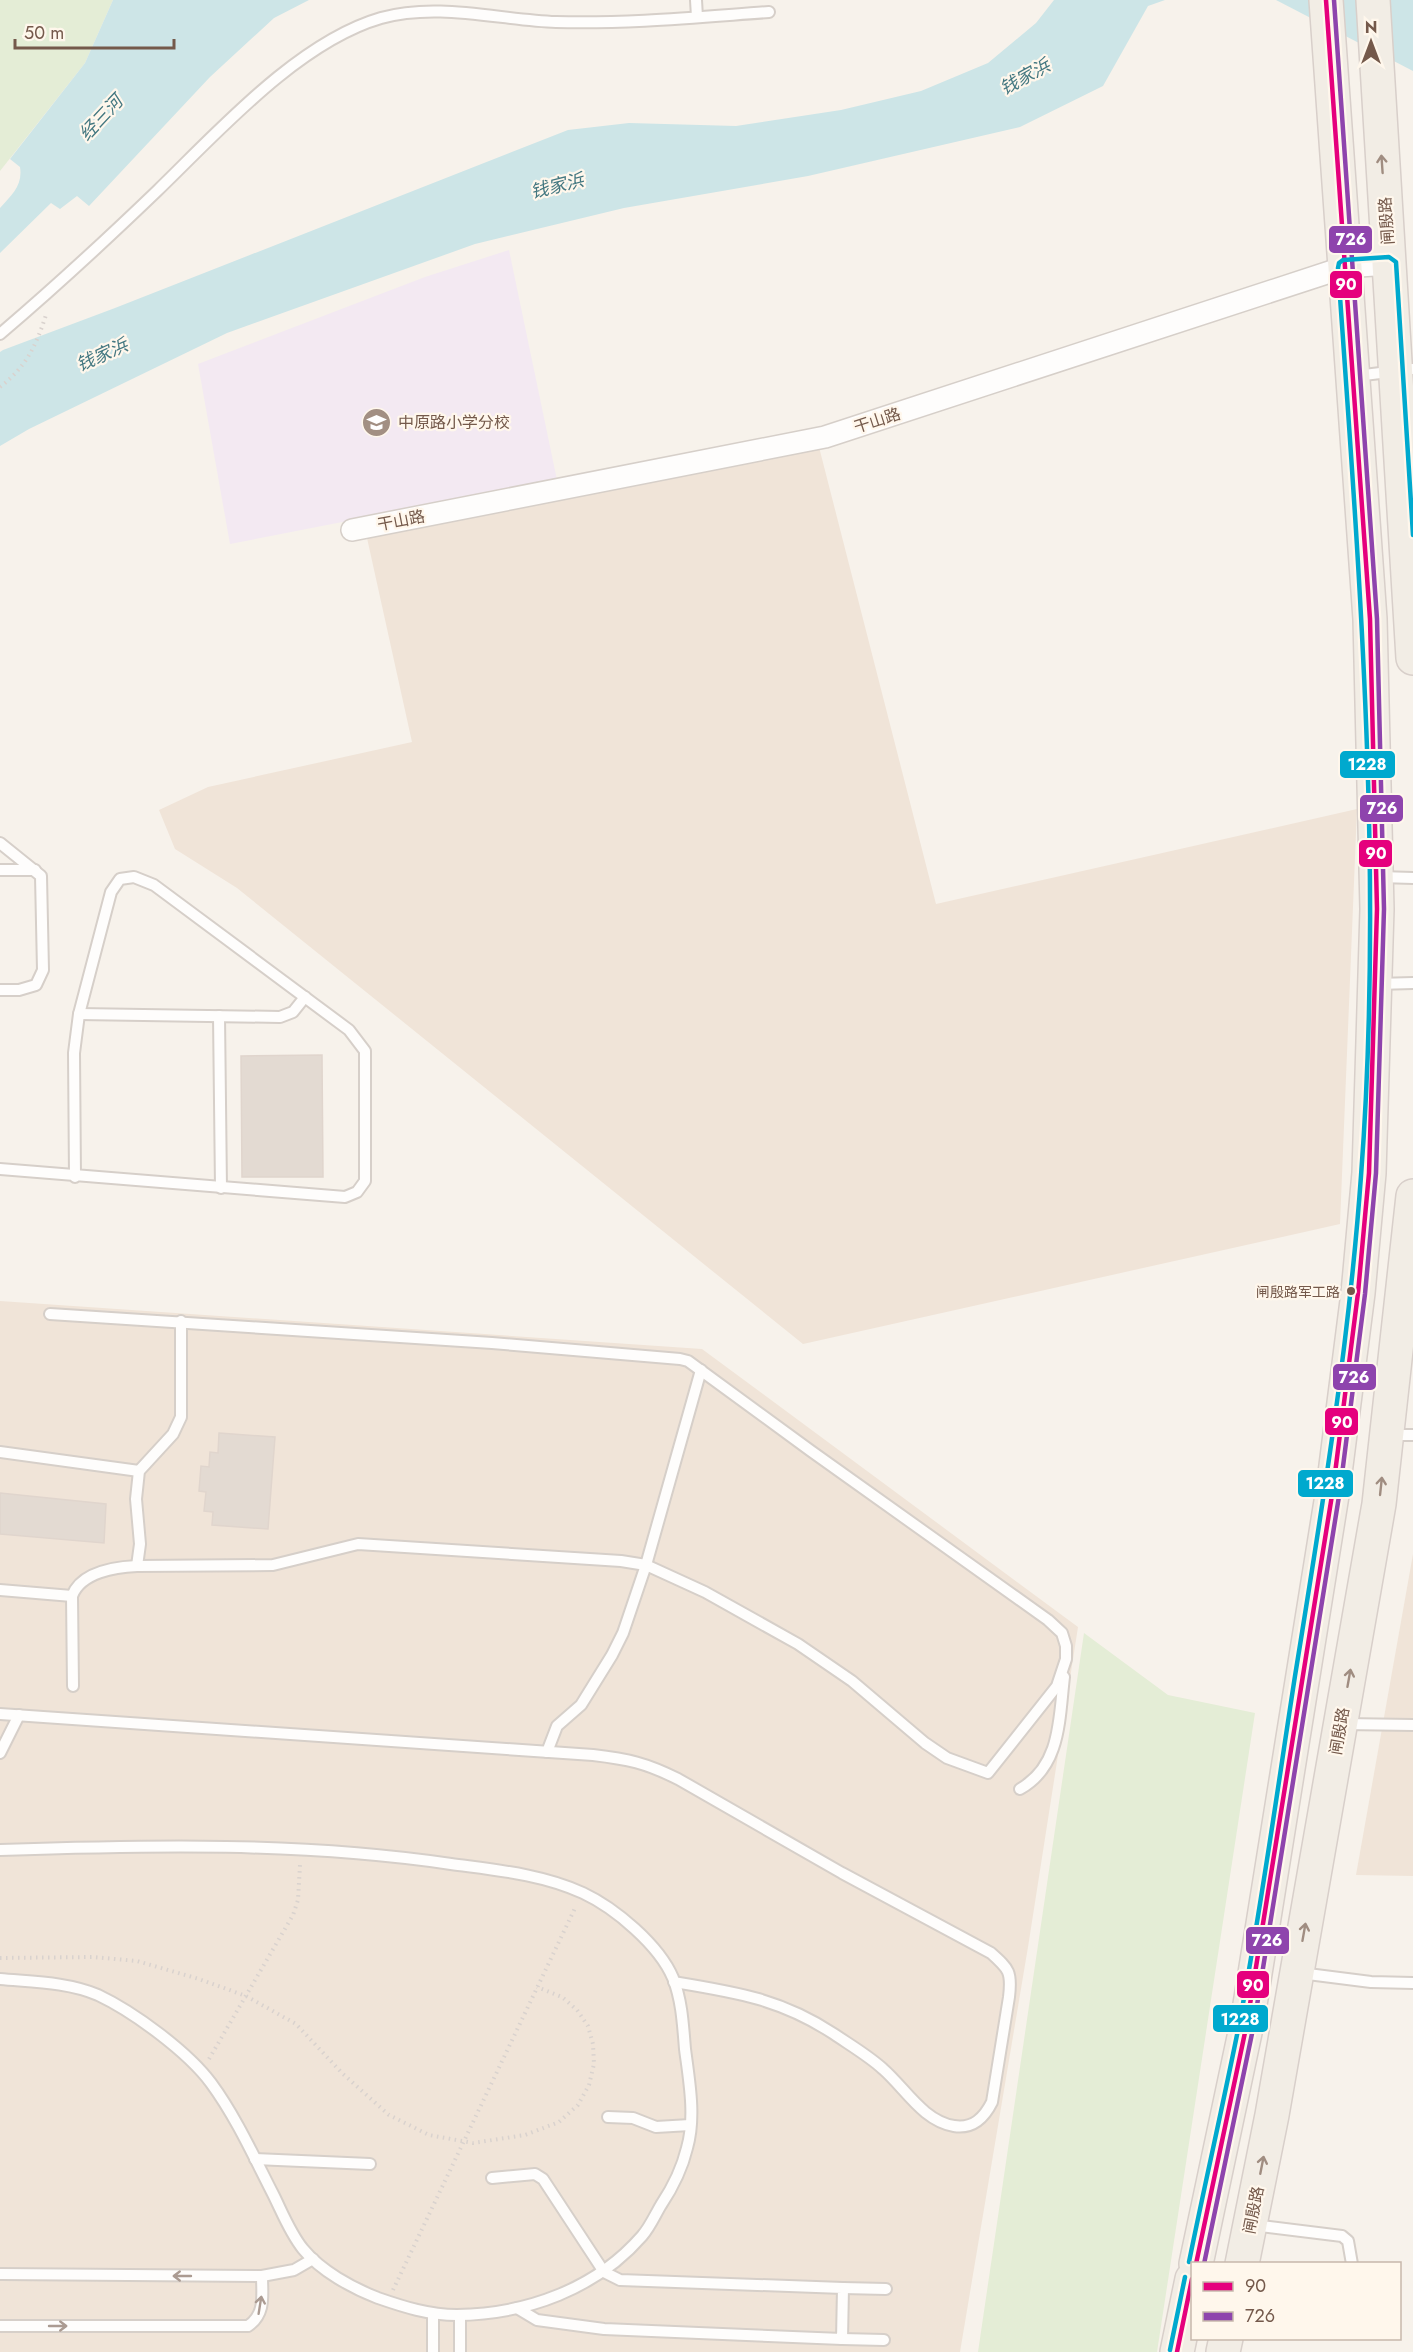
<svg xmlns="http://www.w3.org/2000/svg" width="1413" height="2352" viewBox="0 0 1413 2352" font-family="Jost,'Noto Sans SC',sans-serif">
  <rect width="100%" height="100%" fill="#f7f2eb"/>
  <g fill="#f0e4d8">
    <path d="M819,447L936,904L1357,809L1340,1224L803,1344L237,888L175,849L159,810L208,787L412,742L367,538Z"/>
    <path d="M0,1301L702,1349L1078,1627L1028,1947L960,2352H0Z"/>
    <path d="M1413,1554V1876L1356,1875Z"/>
  </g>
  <path fill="#f3e9f2" d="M509,250L557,480L230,544L198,364L425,277Z"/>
  <g fill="#e4edd6">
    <path d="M0,0H113L85,63L0,171Z"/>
    <path d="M1084,1633L1168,1695L1255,1713L1157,2352H978Z"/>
  </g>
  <g fill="#cde5e7">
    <path d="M113,0H309L274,18L210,77L89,206L77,196L60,209L51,203L0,253V208C12,195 23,185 20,167L10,159L85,63Z"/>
    <path d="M1054,0H1165L1148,6L1103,86L1020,127L808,176L624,208L475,244L227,333L29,429L0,446V352L3,350L115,308L568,130L629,123L736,126L841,110L921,91L988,63L1036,23Z"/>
    <path d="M1276,0H1413V71Z"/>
  </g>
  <g fill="#e3dad2" stroke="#e0d5cd" stroke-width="1.5">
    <path d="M322,1055L323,1177H242L241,1056Z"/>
    <path d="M219,1433L275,1437L268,1529L212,1525L213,1512L204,1511L206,1492L199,1491L201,1466L209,1467L210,1452L218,1453Z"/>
    <path d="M0,1493L106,1504L104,1543L0,1534Z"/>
  </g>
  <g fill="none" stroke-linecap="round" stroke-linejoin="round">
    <defs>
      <g id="service">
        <path d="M696,0L697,17"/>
        <path d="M0,334C54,288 106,240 157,191C218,132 298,42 381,18C438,2 499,20 556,22C627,24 699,17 769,12"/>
        <path d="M1356,376L1413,369"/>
        <path d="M0,843L41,876L43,970L36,985L19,990H0"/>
        <path d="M0,870H35"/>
        <path d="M1380,877L1413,878"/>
        <path d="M1377,984L1413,983"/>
        <path d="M79,1014L280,1017L293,1012L305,997"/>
        <path d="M219,1016L221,1188"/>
        <path d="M0,1169L345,1197L357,1192L365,1181V1051L349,1030L154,885L134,877L120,879L111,892L79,1014L74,1053L75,1177"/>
        <path d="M50,1314L492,1343L680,1359L688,1361L811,1451L1048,1620L1062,1633L1066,1646V1659L1057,1686L988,1773L947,1758L925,1743L852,1681L798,1644L705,1592L646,1565L621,1561L358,1544L273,1565L137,1566C116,1567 81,1572 72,1596L73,1686"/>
        <path d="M1390,1435H1413"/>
        <path d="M0,1452L139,1471"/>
        <path d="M137,1566L140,1544L136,1499L139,1471L173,1434L181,1417V1321"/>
        <path d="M0,1590L72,1596"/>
        <path d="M0,1714L593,1755C628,1759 646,1763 678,1779L842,1873L991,1953C1009,1969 1012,1972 1009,1997L992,2102C984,2118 973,2129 954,2126C923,2121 905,2088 883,2069C869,2056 850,2045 834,2034C781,1999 735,1992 674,1982"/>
        <path d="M1344,1724L1413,1725"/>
        <path d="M547,1752L557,1726L581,1705L612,1655L623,1633L646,1565L701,1370"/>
        <path d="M0,1753L19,1715"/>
        <path d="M1020,1789C1061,1766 1059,1719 1064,1677"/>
        <path d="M0,1850C151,1845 301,1842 451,1864C495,1870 542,1874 583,1893C615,1908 659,1945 673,1978C682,2001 683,2025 685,2049C689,2080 696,2117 687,2148C682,2169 673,2187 661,2205C655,2215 650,2227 642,2236C596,2289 527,2314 457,2315C429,2315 404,2307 378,2298C352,2288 321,2271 303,2249C290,2233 282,2212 273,2194C254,2157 236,2117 211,2083C188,2052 134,2012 98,1995C68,1982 32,1982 0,1979"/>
        <path d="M1300,1973L1371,1982L1413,1983"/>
        <path d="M608,2117L633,2118L656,2127L690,2125"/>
        <path d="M255,2159L370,2164"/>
        <path d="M492,2178L535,2174L543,2179L604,2272L620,2280L843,2288L842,2339L604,2329L537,2320L517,2308"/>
        <path d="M1253,2225L1342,2236L1348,2241L1352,2264"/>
        <path d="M0,2274L262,2276L294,2270L313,2259"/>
        <path d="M843,2288L886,2289"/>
        <path d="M0,2326H248C266,2314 262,2295 262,2276"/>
        <path d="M842,2339L884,2340"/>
        <path d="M433,2352V2314"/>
        <path d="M460,2352V2315"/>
      </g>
      <path id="minor" d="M352,530L825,437L1345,267L1389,264"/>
      <g id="primary">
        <path d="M1373,0L1413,658"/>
        <path d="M1196,2264L1247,2023L1333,1489L1358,1293L1369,1173L1377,909L1370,619L1326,0"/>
        <path d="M1242,2264L1272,2115L1379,1504L1413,1196"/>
        <path d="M1177,2352L1192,2279"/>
        <path d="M1223,2352L1226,2338"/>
      </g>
    </defs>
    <use href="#service" stroke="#d6cfc9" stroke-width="14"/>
    <use href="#minor" stroke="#d6cfc9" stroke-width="24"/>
    <use href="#primary" stroke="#d8cfca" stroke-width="36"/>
    <g stroke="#d9d2ce" stroke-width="4" stroke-dasharray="1.5 4.5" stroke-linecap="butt">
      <path d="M0,387C26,367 36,346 46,315"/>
      <path d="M0,1958L93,1957L137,1961L199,1979L246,1996L296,2024L342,2073L389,2115L429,2135L473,2143L525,2135L559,2122L578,2105L589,2085L594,2064L593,2044L588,2026L577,2010L562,1997L537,1987"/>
      <path d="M209,2059L293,1915L298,1900L300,1865"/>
      <path d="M393,2290L576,1906"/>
    </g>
    <use href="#service" stroke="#fefdfc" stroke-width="10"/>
    <use href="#minor" stroke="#fefdfc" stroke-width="21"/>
    <use href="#primary" stroke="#f2ede5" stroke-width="33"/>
    <defs>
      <g id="bus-1">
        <path d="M1196,2264L1247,2023L1333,1489L1358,1293L1369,1173L1377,909L1370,619L1326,0"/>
        <path d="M1177,2352L1192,2279"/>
      </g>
      <path id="bus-2" d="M1204,2264L1254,2024L1340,1490L1365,1294L1376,1173L1384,909L1377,619L1334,0"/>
      <g id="bus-3">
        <path d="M1189,2262C1205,2183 1223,2105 1239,2025C1261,1910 1277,1792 1295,1676C1322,1510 1349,1344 1361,1176C1384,873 1359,569 1338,268L1339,263L1343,260L1389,257L1396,262L1413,535"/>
        <path d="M1170,2350L1185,2277"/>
      </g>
    </defs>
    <use href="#bus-1" stroke="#fff7ec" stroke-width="9"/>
    <use href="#bus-2" stroke="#fff7ec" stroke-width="9"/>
    <use href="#bus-3" stroke="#fff7ec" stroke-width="9"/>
    <use href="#bus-1" stroke="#e5007d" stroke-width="4.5"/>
    <use href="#bus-2" stroke="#8e44ad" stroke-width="4.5"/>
    <use href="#bus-3" stroke="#00a9ce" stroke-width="4.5"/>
  </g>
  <defs><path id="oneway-shaft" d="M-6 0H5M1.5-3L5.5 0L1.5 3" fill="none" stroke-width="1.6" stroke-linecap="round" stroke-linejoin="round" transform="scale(1.5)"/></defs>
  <g stroke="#a08d81">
    <use href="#oneway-shaft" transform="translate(1382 164) rotate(-94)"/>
    <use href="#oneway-shaft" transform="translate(1381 1486) rotate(-84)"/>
    <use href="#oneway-shaft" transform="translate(1349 1678) rotate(-80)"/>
    <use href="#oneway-shaft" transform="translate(1304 1932) rotate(-80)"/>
    <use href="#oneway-shaft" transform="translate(1262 2165) rotate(-79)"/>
  </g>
  <g stroke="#ab9b92">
    <use href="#oneway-shaft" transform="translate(182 2276) rotate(180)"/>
    <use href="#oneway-shaft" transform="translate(260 2305) rotate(-81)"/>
    <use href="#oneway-shaft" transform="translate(58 2326)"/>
  </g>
  <defs>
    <symbol id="school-disc" viewBox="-11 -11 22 22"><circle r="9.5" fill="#a28f83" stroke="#fff7ec"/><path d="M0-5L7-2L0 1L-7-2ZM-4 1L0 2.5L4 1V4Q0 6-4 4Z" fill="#fff"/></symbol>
  </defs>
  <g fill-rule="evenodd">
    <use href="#school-disc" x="360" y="406" width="33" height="33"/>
  </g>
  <circle fill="#74594b" stroke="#fff7ec" stroke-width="2" cx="1351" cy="1291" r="5"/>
  <g text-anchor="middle" stroke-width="4.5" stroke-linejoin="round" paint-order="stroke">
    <g font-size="14" fill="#74594b" stroke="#fff7ec" text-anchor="end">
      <text x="1340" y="1297">闸殷路军工路</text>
    </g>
    <g font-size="16" fill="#74594b" stroke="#fff7ec">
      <text transform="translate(1386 221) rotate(-94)" y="6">闸殷路</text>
      <text transform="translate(877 420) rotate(-18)" y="6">干山路</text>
      <text transform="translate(401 520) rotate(-11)" y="6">干山路</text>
      <text transform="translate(1339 1731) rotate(-80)" y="6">闸殷路</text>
      <text transform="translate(1253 2210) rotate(-79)" y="6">闸殷路</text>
    </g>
    <g font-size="16" fill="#74594b" stroke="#fff7ec" text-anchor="start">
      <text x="398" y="428">中原路小学分校</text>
    </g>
    <g font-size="18" font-style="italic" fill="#437780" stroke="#fff7ec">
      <text transform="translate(1025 77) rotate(-29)" y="6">钱家浜</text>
      <text transform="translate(101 118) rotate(-47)" y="6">经三河</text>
      <text transform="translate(557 186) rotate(-14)" y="6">钱家浜</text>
      <text transform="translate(102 355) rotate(-24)" y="6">钱家浜</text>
    </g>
  </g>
  <g stroke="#fff7ec" stroke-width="2">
    <rect x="1328" y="225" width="45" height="29" rx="6" fill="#8e44ad"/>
    <rect x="1329" y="270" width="34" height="29" rx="6" fill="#e5007d"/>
    <rect x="1339" y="750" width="57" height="29" rx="6" fill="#00a9ce"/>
    <rect x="1359" y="794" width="45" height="29" rx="6" fill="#8e44ad"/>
    <rect x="1358" y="839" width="35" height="29" rx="6" fill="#e5007d"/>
    <rect x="1332" y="1363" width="45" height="28" rx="6" fill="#8e44ad"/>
    <rect x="1324" y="1407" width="35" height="29" rx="6" fill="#e5007d"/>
    <rect x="1297" y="1469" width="57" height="29" rx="6" fill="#00a9ce"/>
    <rect x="1245" y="1926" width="45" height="29" rx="6" fill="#8e44ad"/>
    <rect x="1236" y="1970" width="34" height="29" rx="6" fill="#e5007d"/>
    <rect x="1212" y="2004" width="57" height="29" rx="6" fill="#00a9ce"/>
  </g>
  <g font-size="16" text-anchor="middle" font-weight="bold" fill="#fff">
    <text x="1351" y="245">726</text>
    <text x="1346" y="290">90</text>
    <text x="1367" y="770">1228</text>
    <text x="1382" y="814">726</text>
    <text x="1376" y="859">90</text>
    <text x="1354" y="1383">726</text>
    <text x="1342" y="1428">90</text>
    <text x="1325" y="1489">1228</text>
    <text x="1267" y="1946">726</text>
    <text x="1253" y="1991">90</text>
    <text x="1240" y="2025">1228</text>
  </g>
  <rect x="1191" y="2262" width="210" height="78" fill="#fff7ec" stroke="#c7b8ac" stroke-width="1.5"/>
  <rect x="1203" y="2282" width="30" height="9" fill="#e5007d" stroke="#c7b8ac" stroke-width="1.5"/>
  <text x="1245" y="2292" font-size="18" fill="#74594b">90</text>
  <rect x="1203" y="2312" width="30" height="9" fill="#8e44ad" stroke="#c7b8ac" stroke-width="1.5"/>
  <text x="1245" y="2322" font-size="18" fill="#74594b">726</text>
  <g transform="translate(1371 42)" stroke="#fff7ec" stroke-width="4.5" paint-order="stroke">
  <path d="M0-4.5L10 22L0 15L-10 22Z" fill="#74594b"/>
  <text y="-9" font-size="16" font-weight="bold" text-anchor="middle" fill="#74594b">N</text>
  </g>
  <path d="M15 39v9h159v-9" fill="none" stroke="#74594b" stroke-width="3"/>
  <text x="24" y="39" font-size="18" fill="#74594b" stroke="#fff7ec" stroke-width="4.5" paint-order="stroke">50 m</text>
</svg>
